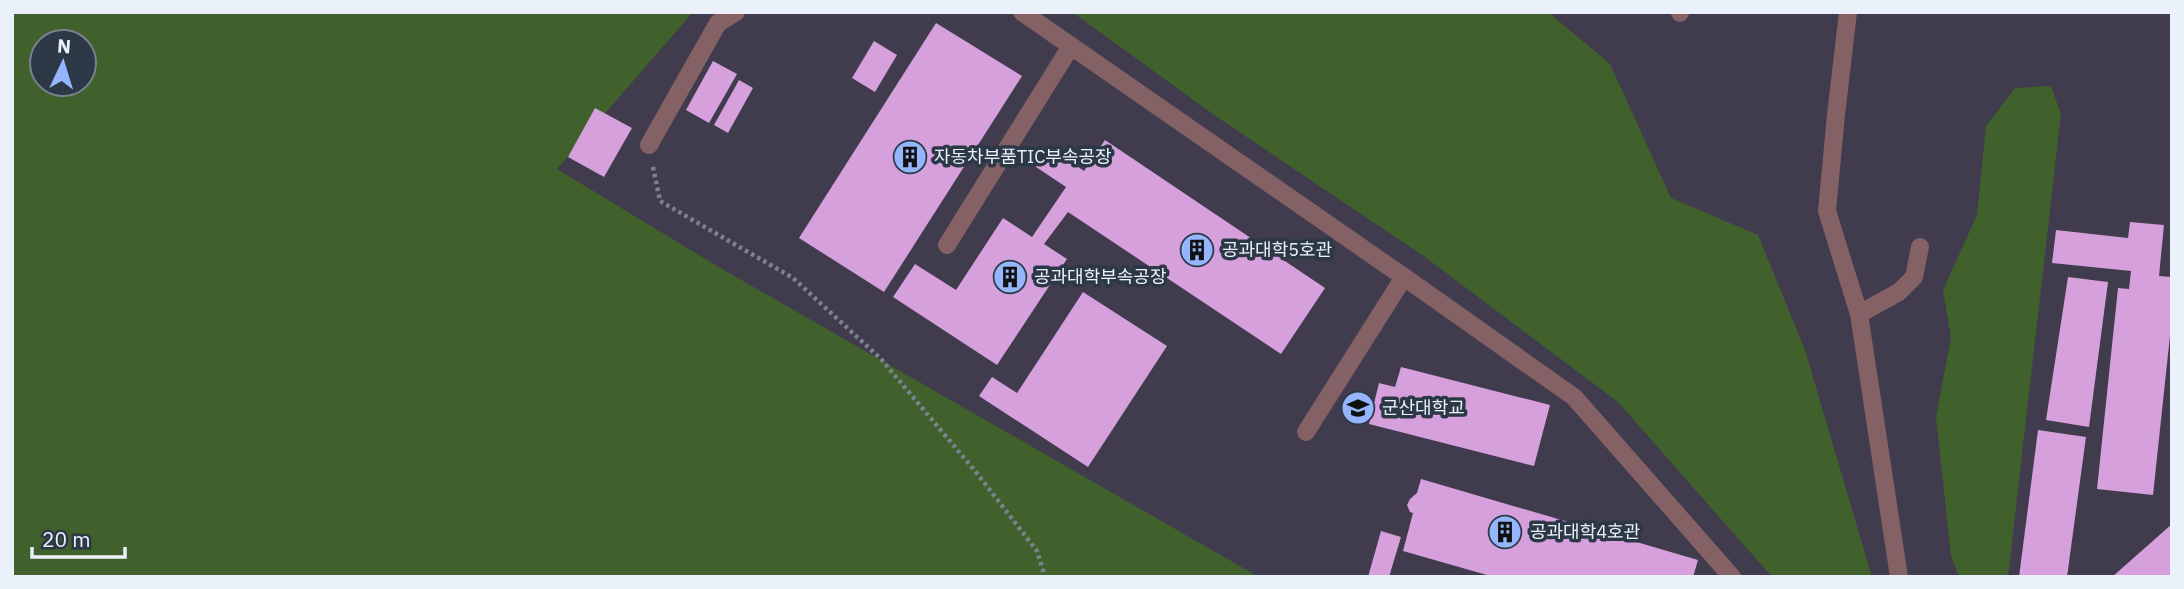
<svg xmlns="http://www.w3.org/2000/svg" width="2184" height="589" viewBox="0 0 2184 589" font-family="'IBM Plex Sans','Noto Sans KR',sans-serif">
  <rect width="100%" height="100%" fill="#2c3846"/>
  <path fill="#403b4d" d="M403,12H2172V577H619Z"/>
  <g fill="#40602c" fill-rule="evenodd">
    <path d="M12,12H693L557,169L717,266L1259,577H12ZM42,42H84V84H42Z"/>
    <path d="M1072,12H1548L1610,64L1671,198L1758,235L1805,350L1872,577H1772L1618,402L1425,257L1217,117Z"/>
    <path d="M2051,86L2061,114L2008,577H1959L1951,556L1936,417L1951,338L1943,290L1977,215L1986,126L2015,88Z"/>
  </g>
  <g fill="#d5a0dc">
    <path d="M936,23L1022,76L884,292L799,238Z"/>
    <path d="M874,41L897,55L875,92L852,78Z"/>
    <path d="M713,61L737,74L709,123L686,110Z"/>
    <path d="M739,80L753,88L728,133L714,125Z"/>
    <path d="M595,108L632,128L604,177L568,157Z"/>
    <path d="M1105,140L1325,288L1281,354L1068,212L1044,244L1067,259L997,365L893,297L915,264L956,290L1003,218L1032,237L1066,187L1036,167L1049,147L1084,171Z"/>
    <path d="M2130,222L2164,225L2159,276L2172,277V317L2153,495L2097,489L2118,288L2129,289L2131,271L2052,263L2056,230L2128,238Z"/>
    <path d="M2068,277L2108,282L2089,427L2046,420Z"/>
    <path d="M1083,292L1167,346L1088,467L979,396L992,377L1017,393Z"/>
    <path d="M1401,367L1550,405L1534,466L1369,424L1379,383L1395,387Z"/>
    <path d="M2038,430L2086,437L2067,577H2019Z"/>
    <path d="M1421,479L1698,560L1693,577H1494L1403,551L1413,513L1410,512L1407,505L1410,499L1417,493Z"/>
    <path d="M2172,524V577H2112Z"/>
    <path d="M1381,531L1401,537L1389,577H1368Z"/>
  </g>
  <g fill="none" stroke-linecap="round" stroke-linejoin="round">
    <path stroke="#79838f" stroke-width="4.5" stroke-dasharray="3.5 3.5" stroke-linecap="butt" d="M653,167L660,201L793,278L881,359L976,472L1037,551L1045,577"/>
    <g stroke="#846165" stroke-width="18">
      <path d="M1022,12L1404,277L1574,397L1732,577"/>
      <path d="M1848,12L1836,115L1827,211L1859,314L1899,577"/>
      <path d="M1680,13V12"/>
      <path d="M649,145L718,23L736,12"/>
      <path d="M947,245L1071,46"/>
      <path d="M1859,314L1899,292L1914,277L1920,247"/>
      <path d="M1306,432L1404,277"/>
    </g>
  </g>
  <defs>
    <symbol id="building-disc" viewBox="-11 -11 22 22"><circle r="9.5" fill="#95b6fd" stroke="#2c3846"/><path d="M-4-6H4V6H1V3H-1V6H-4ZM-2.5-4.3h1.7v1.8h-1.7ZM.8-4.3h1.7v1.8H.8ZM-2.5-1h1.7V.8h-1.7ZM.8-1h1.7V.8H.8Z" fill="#111"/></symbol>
    <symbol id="university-disc" viewBox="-11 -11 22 22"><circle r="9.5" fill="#95b6fd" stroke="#2c3846"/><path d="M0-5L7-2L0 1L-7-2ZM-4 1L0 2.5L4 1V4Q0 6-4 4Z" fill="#111"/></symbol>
  </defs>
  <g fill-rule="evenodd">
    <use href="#building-disc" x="891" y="138" width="38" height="38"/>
    <use href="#building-disc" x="1178" y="231" width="38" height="38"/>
    <use href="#building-disc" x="991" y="258" width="38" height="38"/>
    <use href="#university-disc" x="1339" y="389" width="38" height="38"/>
    <use href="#building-disc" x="1486" y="513" width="38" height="38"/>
  </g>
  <g text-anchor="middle" stroke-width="7" stroke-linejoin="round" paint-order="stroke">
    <g font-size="18" fill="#eaf1fb" stroke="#2c3846" text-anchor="start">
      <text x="934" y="163">자동차부품TIC부속공장</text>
      <text x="1222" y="256">공과대학5호관</text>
      <text x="1034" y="283">공과대학부속공장</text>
      <text x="1382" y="414">군산대학교</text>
      <text x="1530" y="538">공과대학4호관</text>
    </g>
  </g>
  <rect width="2184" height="589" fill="none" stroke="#eaf1fb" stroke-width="28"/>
  <g transform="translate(63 63) rotate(4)"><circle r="33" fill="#2c3846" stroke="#78828e" stroke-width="2"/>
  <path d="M0-5L12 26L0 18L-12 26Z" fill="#95b6fd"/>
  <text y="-10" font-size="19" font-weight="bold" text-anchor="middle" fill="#eaf1fb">N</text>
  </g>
  <path d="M32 547v10h93v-10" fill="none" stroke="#eaf1fb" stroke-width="3.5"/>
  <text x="42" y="547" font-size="21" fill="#eaf1fb" stroke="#2c3846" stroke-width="5" paint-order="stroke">20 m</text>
</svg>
